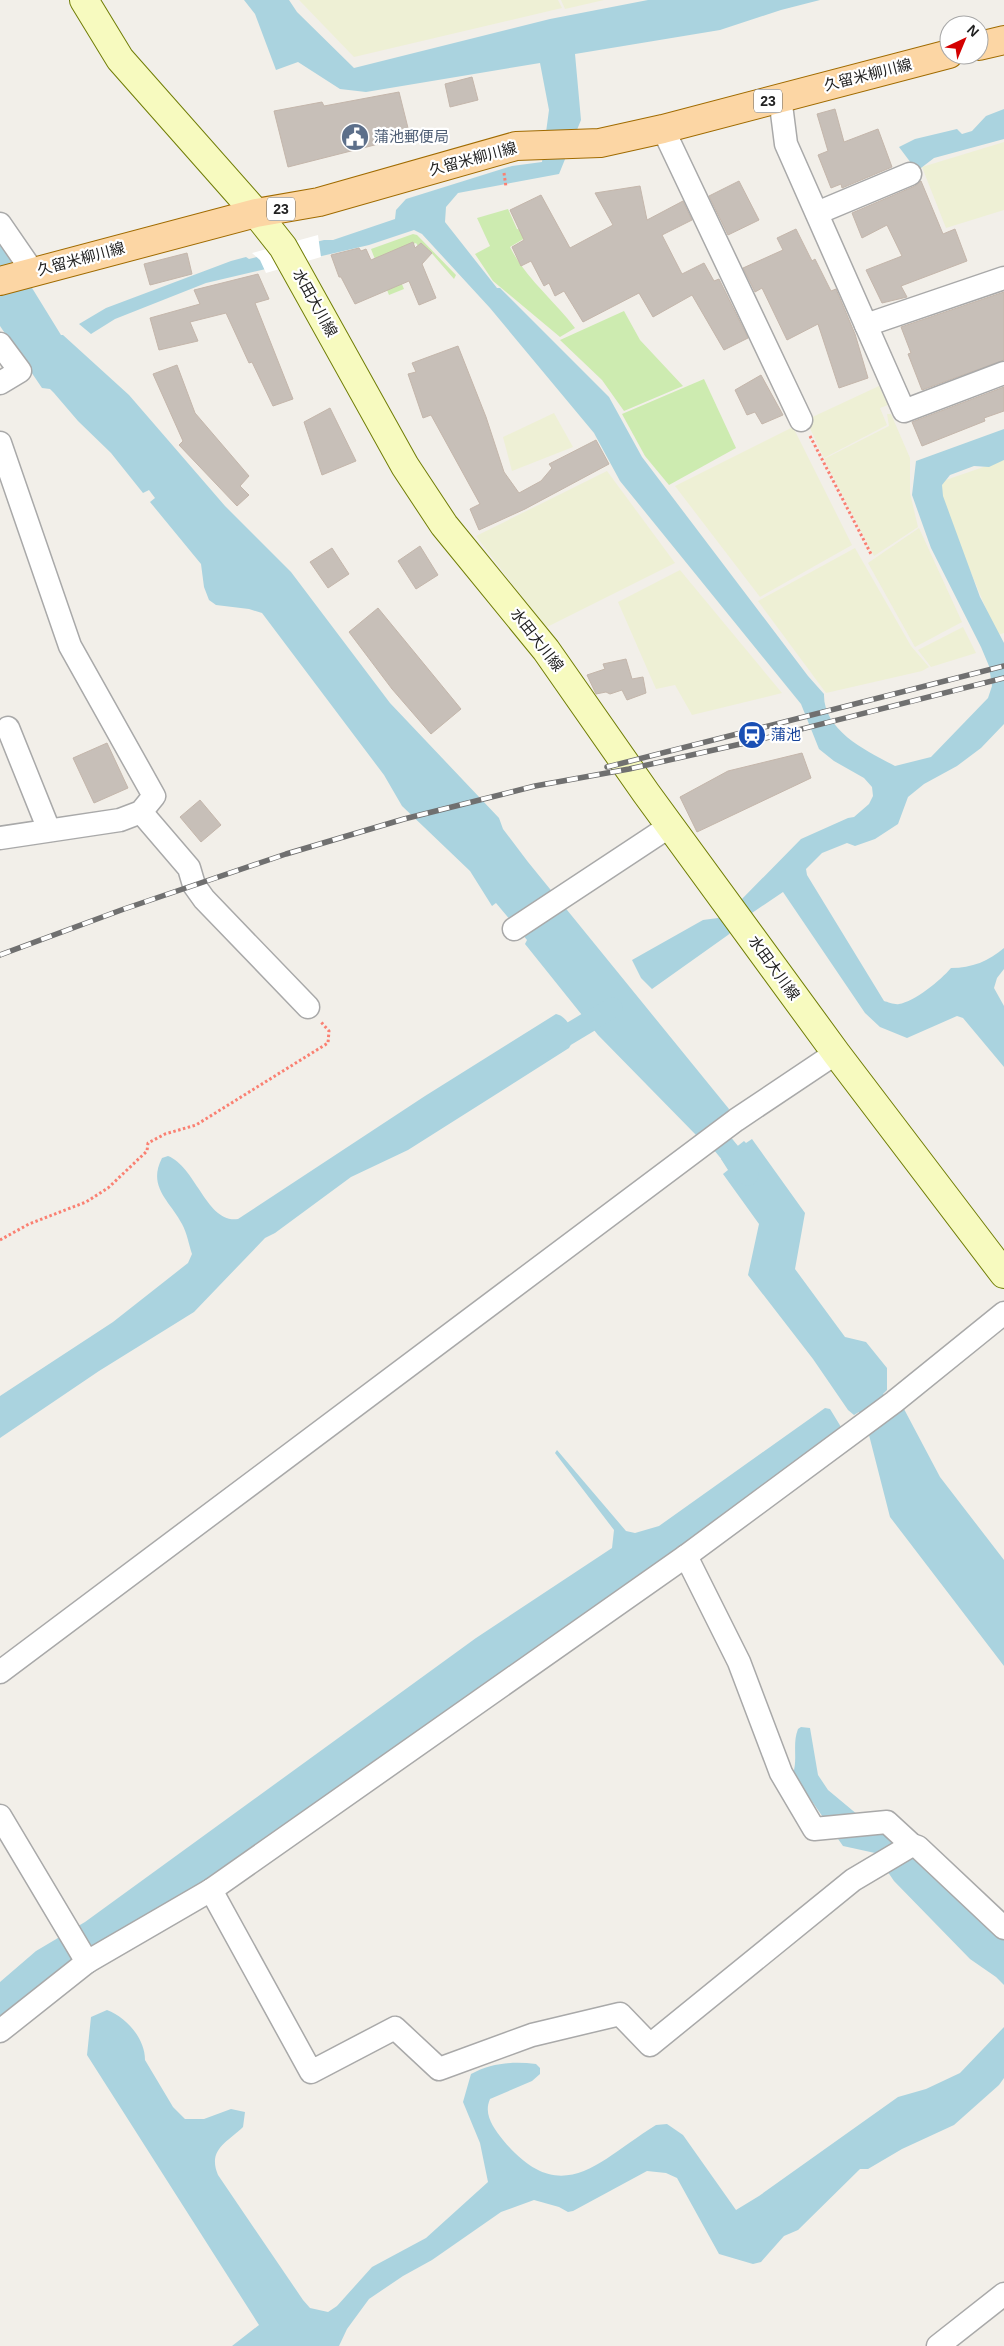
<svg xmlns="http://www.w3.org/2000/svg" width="1004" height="2346" viewBox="0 0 1004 2346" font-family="Arial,'Noto Sans JP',sans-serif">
  <rect width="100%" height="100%" fill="#f2efe9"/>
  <g fill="#eef0d5">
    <path d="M299,0H558L562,8L354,57Z"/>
    <path d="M561,0H604L565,9Z"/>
    <path d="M1004,142V210L946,228L922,167Z"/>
    <path d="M879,386L888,405L880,408L887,425L824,458L806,420Z"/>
    <path d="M554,413L573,447L512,471L503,437Z"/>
    <path d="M887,414H891L910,458V493L918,527L874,556L824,459L889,426Z"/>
    <path d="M793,427L852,545L760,597L675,486Z"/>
    <path d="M1004,460V633L997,635L934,484Z"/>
    <path d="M607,471L675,563L545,628L476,536Z"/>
    <path d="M919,528L962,622L915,647L868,563Z"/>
    <path d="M855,548L911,646L929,667L922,671L826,693L758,601Z"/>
    <path d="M680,570L782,693L692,715L675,685L656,689L618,602Z"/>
    <path d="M963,627L976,653L931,667L918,650Z"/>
  </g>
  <g fill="#cdebb0">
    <path d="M508,209L517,229L535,232L510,247C526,279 554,300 575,328L560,337L493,281L475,254L490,246L477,218Z"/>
    <path d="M413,234L417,235L456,275L454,279L428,249L422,252L416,243L389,253L404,289L389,295L371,249Z"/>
    <path d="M624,311L640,340L683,386L624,411L602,380L560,340Z"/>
    <path d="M704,379L736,448L669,485L645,456L622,414Z"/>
  </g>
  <g fill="#aad3df">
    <path d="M244,0H289L297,12L354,68L550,19L648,0H820L781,10L720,30L575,54L581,120L559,174L458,193L446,207L445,222L497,288H500L609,397L642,457L808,676L824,694C823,731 867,751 895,766L931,757L988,698L992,686L989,666L981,647L931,548L912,495L916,461L1004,429V460L989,467L974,466L950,475L942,485L943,496L980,597L1004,643V724L981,748L957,766L924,784L908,797L898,824L875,839L855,846L847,843L822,853L806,869L807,875L884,1001C888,1002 895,1005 899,1004C914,1002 941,980 951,968C972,968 989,961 1004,948V969L997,978L994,988L1004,1006V1067L963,1018L957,1016L907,1038L880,1027L865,1013L783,892L749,915L728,935L652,989L641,978L632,960L703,920L718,918L741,900L801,839L848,818L854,817L869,804L873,796L872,787L864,778L834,761L819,749L801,704L620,481L594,433L490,308L422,234L414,230L369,245L206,283L115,319L91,334L79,324L106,308L231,261L246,257L249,259L324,240H333L395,219L396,210L406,199L512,166L542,162L549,110L540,63L366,92L340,89L298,62L276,70L255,14Z"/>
    <path d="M1004,109V139L934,158L917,171L899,147L915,139L957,129L962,134L972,131L986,116Z"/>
    <path d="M0,236L61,335H63L129,395L225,506L291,572L390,703L499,818L503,829L528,862L729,1109L726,1117L696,1135L598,1035L525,944L527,940L496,903L492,906L470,871L402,806L384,775L262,613L249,609L216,605L209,600L204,587L201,564L150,502L155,498L149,490L143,493L111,453L78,421L54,393L50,389L42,388L0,326Z"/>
    <path d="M556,1014C568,1017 571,1028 574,1039L569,1048L408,1150L351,1177L275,1233L265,1238L194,1312L99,1371L0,1438V1396L113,1322L188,1263L192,1254C189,1245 187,1233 182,1224C170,1201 147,1187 162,1158L168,1156C196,1167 207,1224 238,1219L425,1096Z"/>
    <path d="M752,1139L805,1213L795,1269L845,1337L866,1342L887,1368V1390L883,1394L897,1414L904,1409L940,1477L1004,1560V1666L890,1517L869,1435L874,1430L859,1412L854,1415L848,1410L813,1359L748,1275L759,1224L723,1174L728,1170L721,1159L744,1141L746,1143Z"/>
    <path d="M825,1408L830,1409L841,1427L583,1620L0,2029V1982L36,1951L85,1922L476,1638L612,1548L614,1530L555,1453L557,1450L626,1531L635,1533L659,1526Z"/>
    <path d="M801,1727L810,1728L818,1775L828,1790L864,1820L900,1842L1004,1940V1985L996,1977L970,1959L894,1881L875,1853L843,1846L793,1774C798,1759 792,1744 798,1729Z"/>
    <path d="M107,2010C126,2017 145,2038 145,2060L173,2107L185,2119H204L231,2109L245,2112L243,2127C228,2142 207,2149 218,2175L303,2300L310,2308L328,2312L337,2306L372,2267L426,2238L488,2182L480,2143L463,2102L471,2074C491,2063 513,2061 536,2064L540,2068V2074L532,2081L490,2099C483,2115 494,2128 503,2140C562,2211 599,2160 656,2125L667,2124L683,2135L736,2210L759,2196L898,2097L926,2089L960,2073L1004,2027V2078L999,2085L954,2125L902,2149L868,2169H860L798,2230L784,2236L761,2262L753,2264L719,2254L677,2178L666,2173L647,2171L573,2211L568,2212L559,2207L534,2200L501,2212L432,2260L403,2276L369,2299L347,2329L339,2346H232L259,2325L87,2055L91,2017Z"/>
  </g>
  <path fill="#fff" d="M318,235L321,257L266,273L260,260L252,253Z"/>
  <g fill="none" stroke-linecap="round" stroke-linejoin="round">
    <g stroke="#aad3df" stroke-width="21">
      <path d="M547,1047L612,1008"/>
      <path d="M704,1121L748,1175"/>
    </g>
  </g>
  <g fill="#c7bfb8" stroke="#c4b6ab">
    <path d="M472,77L478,100L450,107L445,84Z"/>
    <path d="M399,92L410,136L288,167L274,111L322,102L324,106Z"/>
    <path d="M835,109L844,142L878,129L892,167L842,188L841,184L831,188L818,155L828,151L817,114Z"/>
    <path d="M739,181L759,220L728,235L709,196Z"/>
    <path d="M921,181L943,234L955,229L967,261L901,286L907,297L882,303L866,270L902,256L887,225L862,238L852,213L915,186Z"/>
    <path d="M640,186L647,220L683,201L692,220L662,235L682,274L704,263L714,281L719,279L748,338L724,350L692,295L653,317L639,293L583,322L564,291L555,296L549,283L544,286L531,261L521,266L512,247L524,240L510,210L541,195L570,248L613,225L595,193Z"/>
    <path d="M796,229L812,261L815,259L831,291L836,289L855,334L868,378L839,388L818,324L787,340L762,288L755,292L743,268L783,250L777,238Z"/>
    <path d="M413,242L415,248L421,243L432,253L422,264L436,298L419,305L409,281L355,304L341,277H339L331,255L359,248L361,251L366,249L371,260Z"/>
    <path d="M187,253L192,274L150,285L144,264Z"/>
    <path d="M258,274L269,299L255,303L293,399L273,406L252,362L249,363L226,313L190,322L198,341L159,350L150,318L200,304L194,290Z"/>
    <path d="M1004,292V360L922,390L908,354L911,353L901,327Z"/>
    <path d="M458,346L486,417L504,472L519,493L541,481L552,468L549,464L596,440L609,464L525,509L479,530L470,509L480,504L431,415L423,418L408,374L416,372L412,363Z"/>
    <path d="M177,365L195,413L249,476L240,486L249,495L237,506L179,445L183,441L153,374Z"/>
    <path d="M761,375L783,415L762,424L755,412L747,415L735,390Z"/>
    <path d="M1004,387V411L984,418L985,421L922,446L912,422Z"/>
    <path d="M330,408L356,461L322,475L304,422Z"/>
    <path d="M420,546L438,575L416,589L398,561Z"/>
    <path d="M332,548L349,574L328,588L310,562Z"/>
    <path d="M378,608L461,709L431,734L392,689L349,632Z"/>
    <path d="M626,659L632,679L643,677L646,693L627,700L622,690L610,694L606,692L596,694L587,675L605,669L603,664Z"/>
    <path d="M107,743L128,788L94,803L73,758Z"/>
    <path d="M802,753L811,778L697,832L680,797L728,771Z"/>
    <path d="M200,800L221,825L201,842L180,817Z"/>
  </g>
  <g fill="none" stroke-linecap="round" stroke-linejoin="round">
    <defs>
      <g id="street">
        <path d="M780,97L786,144L904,411L1004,373"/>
        <path d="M663,129L801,420"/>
        <path d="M817,213L910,174"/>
        <path d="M0,224L33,272"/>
        <path d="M866,325L1004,278"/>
        <path d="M0,344L20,371L0,383"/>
        <path d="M0,443L70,646L154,796L141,812L120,820L0,838"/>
        <path d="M8,728L49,830"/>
        <path d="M141,812L189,868L194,885L204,899L308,1007"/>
        <path d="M514,929L670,826"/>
        <path d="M686,1556L739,1662L781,1773L814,1829L887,1822L912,1845L918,1847L1004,1928"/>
        <path d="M0,1672L736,1120L836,1053"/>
        <path d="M0,1816L87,1962"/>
        <path d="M211,1890L311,2072L395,2028L439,2069L532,2035L620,2014L650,2045L853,1880L912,1845"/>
        <path d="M0,2031L87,1962L211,1890L686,1556L894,1402L1004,1313"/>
        <path d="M938,2346L1004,2294"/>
      </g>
      <path id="secondary" d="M84,0L120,59L256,213L283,247L405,466L444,525L546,650L646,793L836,1053L1004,1274"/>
      <g id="primary">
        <path d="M979,46L1004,40"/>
        <path d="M0,281L256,213L319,202L516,146L600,143L663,129L949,54"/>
      </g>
    </defs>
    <use href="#street" stroke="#a9a9a9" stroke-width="25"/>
    <use href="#secondary" stroke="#707d05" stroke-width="30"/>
    <use href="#primary" stroke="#a06b00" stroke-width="30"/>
    <g stroke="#fa8072" stroke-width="3" stroke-dasharray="2.5 2.5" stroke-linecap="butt">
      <path d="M504,173L506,187"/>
      <path d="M810,436L871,554"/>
      <path d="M0,1240L29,1224L86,1202L108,1188L147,1151L148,1143L165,1134L196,1125L328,1043L329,1031L321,1022"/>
    </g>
    <use href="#street" stroke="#fff" stroke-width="22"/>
    <use href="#secondary" stroke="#f7fabf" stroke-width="28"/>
    <use href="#primary" stroke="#fcd6a4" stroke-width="28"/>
    <defs>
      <g id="rail">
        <path d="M607,767L1004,666"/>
        <path d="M0,955L124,909L286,854L404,819L535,786L629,769L754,741L1004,678"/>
      </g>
    </defs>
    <use href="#rail" stroke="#707070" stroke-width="5.5"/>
    <use href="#rail" stroke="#fff" stroke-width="4" stroke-dasharray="11" stroke-linecap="butt"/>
  </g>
  <defs>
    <symbol id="civic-disc" viewBox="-11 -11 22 22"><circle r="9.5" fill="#5c6f8a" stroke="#fff"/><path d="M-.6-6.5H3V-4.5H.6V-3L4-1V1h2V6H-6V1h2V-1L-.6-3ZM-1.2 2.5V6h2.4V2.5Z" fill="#fff"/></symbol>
    <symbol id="station-disc" viewBox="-11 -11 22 22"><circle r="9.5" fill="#1a4fb4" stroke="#fff"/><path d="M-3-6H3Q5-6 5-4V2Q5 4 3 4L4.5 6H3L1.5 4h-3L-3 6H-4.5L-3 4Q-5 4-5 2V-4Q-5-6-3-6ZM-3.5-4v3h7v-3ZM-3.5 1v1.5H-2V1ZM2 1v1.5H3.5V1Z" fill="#fff"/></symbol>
  </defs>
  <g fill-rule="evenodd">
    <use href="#civic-disc" x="339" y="121" width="32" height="32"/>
    <use href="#station-disc" x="736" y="719" width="32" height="32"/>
  </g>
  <g text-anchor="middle" stroke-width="4.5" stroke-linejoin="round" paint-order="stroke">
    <g fill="#fff" stroke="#646464" stroke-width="1">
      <rect x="754" y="89.5" width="28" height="23" rx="4"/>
      <rect x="267" y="197.5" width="28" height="23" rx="4"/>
    </g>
    <g font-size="14" font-weight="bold" fill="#222">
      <text x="768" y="106">23</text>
      <text x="281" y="214">23</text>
    </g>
    <g font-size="15" fill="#222" stroke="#fff">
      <text transform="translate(868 75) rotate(-14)" y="5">久留米柳川線</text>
      <text transform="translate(473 159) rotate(-15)" y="5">久留米柳川線</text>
      <text transform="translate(81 259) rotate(-15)" y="5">久留米柳川線</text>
      <text transform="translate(315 303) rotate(61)" y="5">水田大川線</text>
      <text transform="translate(537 640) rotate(52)" y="5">水田大川線</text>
      <text transform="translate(774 968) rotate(54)" y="5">水田大川線</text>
    </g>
    <g font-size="15" fill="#4e5e75" stroke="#fff" text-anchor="start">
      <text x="374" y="142">蒲池郵便局</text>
    </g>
    <g font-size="15" fill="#164399" stroke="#fff" text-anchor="start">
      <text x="771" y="740">蒲池</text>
    </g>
  </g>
  <g transform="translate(964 40) rotate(44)"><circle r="24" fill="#ffffff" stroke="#a7a7a7"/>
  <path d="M0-4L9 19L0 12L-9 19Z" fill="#d40000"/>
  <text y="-8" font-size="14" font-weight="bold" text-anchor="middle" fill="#222222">N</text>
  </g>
</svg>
